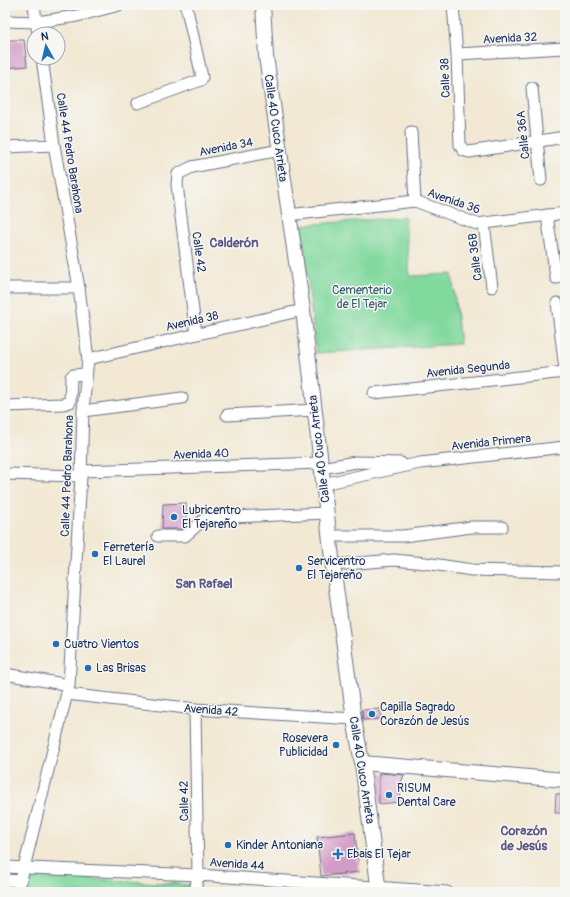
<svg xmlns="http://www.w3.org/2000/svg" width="570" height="897" viewBox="0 0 570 897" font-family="Pangolin,sans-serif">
  <rect width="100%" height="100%" fill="#f6f6f2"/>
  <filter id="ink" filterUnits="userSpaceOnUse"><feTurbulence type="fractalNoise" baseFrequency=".025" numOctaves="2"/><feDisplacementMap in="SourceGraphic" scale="8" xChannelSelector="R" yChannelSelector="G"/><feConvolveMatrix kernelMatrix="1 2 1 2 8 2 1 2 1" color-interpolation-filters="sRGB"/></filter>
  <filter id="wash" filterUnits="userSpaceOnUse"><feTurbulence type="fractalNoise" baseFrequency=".012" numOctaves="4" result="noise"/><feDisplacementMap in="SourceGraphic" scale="16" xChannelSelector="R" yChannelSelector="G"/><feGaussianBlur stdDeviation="0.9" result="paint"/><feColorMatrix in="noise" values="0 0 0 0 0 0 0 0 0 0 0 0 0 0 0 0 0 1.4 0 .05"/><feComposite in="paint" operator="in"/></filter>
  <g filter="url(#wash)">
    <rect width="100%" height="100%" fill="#f2e8d3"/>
    <g fill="#82d99e" stroke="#4e847e">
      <path d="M405,217L410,276L452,274L460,344L316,353L302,225Z"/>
      <path d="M32,875L190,885L189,892H29Z"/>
    </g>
    <g id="blocks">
      <g fill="#d39cc7">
        <path d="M5,40H24L27,66L5,68Z"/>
        <path d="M186,503V526L182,529H162L163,504Z"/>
        <path d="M380,709L381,719L363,720L362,710Z"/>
        <path d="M379,773L404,775L399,787L401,802L379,804Z"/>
        <path d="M556,794H565V813H555Z"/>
        <path d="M355,833L359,872L321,876L317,837Z"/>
      </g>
    </g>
  </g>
  <g filter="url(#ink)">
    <use href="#blocks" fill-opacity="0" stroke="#667087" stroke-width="1"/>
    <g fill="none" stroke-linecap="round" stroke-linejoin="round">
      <defs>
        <g id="minor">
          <path d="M34,5L38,34"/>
          <path d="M453,5L457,54L460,145L463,150L469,152L565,137"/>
          <path d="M5,21L37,22L77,16L119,5"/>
          <path d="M457,54L565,48"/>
          <path d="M532,88L541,180"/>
          <path d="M138,103L201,80L202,77L186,5"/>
          <path d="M411,132L415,201"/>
          <path d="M5,147L54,145"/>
          <path d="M288,215L415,201L477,224L565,213"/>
          <path d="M547,215L556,278"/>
          <path d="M484,224L492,287"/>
          <path d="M5,288H79"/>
          <path d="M557,303L565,369"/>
          <path d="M196,334L177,185L178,174L192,167L280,150"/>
          <path d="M88,359L303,310"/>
          <path d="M374,393L565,372"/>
          <path d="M6,406L63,404L70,402L71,377L73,375L86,374"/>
          <path d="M83,411L182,398"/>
          <path d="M227,415L315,410"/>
          <path d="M321,468L356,462L401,463"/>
          <path d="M82,471L320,463"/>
          <path d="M5,474L81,476"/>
          <path d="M323,484L420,463L565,447"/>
          <path d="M158,536H185L202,521L209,518L327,513"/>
          <path d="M330,536H403L472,527H502"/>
          <path d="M333,565L394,560L425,563L472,570L565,572"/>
          <path d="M5,674L69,685"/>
          <path d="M67,694L195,709L354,719"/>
          <path d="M5,867L198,875L447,892"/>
          <path d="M5,880L21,881"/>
          <path d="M18,892L69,685L81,476L83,411L88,359L79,288L54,145L42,58"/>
          <path d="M195,892L198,875L195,709"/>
        </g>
        <g id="major">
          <path d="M263,5L266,56L303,310L332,558L354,719L362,763L379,892"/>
          <path d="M362,763L565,780"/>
        </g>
      </defs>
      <use href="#minor" stroke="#667087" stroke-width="13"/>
      <use href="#major" stroke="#667087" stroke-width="16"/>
      <use href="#minor" stroke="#fff" stroke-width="11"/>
      <use href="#major" stroke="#fff" stroke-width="14"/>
    </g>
  </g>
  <g fill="#1f6fb2" stroke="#f6f6f2" stroke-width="1.5">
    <circle cx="174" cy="517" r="4"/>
    <circle cx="95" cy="554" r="4"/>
    <circle cx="299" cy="568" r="4"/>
    <circle cx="56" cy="644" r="4"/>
    <circle cx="88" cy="668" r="4"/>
    <circle cx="372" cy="714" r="4"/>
    <circle cx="336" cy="745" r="4"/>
    <circle cx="389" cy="795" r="4"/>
    <circle cx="228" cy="845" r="4"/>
    <path d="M336 848h4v4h4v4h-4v4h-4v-4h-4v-4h4z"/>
  </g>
  <g text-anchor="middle" stroke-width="3" stroke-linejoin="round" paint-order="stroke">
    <g font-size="12" fill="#1b2f5e" stroke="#f6f6f2">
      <text transform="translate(510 38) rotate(-3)" y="4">Avenida 32</text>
      <text transform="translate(445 78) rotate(-92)" y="4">Calle 38</text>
      <text transform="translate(276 128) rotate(82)" y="4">Calle 40 Cuco Arrieta</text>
      <text transform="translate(523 135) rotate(-96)" y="4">Calle 36A</text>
      <text transform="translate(226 147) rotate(-11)" y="4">Avenida 34</text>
      <text transform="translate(70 153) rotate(81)" y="4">Calle 44 Pedro Barahona</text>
      <text transform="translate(454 201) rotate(19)" y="4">Avenida 36</text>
      <text transform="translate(199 252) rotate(82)" y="4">Calle 42</text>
      <text transform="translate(475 257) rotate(-97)" y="4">Calle 36B</text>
      <text transform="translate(192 321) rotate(-13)" y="4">Avenida 38</text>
      <text transform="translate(468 369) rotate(-6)" y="4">Avenida Segunda</text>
      <text transform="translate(491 442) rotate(-6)" y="4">Avenida Primera</text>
      <text transform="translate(319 449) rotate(-97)" y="4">Calle 40 Cuco Arrieta</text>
      <text transform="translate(201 454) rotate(-2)" y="4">Avenida 40</text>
      <text transform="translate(67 476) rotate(-88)" y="4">Calle 44 Pedro Barahona</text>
      <text transform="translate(211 710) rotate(4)" y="4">Avenida 42</text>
      <text transform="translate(362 770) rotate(81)" y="4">Calle 40 Cuco Arrieta</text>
      <text transform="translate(184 801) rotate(-91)" y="4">Calle 42</text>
      <text transform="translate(237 864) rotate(4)" y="4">Avenida 44</text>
    </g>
    <g font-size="12" fill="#355a6e" stroke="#f6f6f2">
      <text x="362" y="294">Cementerio<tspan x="362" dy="14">de El Tejar</tspan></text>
    </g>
    <g font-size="12" fill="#1b2f5e" stroke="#f6f6f2" text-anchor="start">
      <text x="182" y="514">Lubricentro<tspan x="182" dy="14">El Tejareño</tspan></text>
      <text x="103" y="551">Ferretería<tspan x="103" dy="14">El Laurel</tspan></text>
      <text x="307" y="565">Servicentro<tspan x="307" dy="14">El Tejareño</tspan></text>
      <text x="64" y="648">Cuatro Vientos</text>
      <text x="96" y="672">Las Brisas</text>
      <text x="380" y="711">Capilla Sagrado<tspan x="380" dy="14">Corazón de Jesús</tspan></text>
      <text x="328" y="742" text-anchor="end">Rosevera<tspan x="328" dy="14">Publicidad</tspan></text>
      <text x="397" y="792">RISUM<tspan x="397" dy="14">Dental Care</tspan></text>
      <text x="236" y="849">Kinder Antoniana</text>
      <text x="347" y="858">Ebais El Tejar</text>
    </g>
    <g font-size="13" font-weight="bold" fill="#5b5583" stroke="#f6f6f2">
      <text x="234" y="247">Calderón</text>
      <text x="204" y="588">San Rafael</text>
      <text x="524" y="835">Corazón<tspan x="524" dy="15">de Jesús</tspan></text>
    </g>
  </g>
  <rect width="570" height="897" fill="none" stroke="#f6f6f2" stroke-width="20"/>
  <g transform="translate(46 46) rotate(352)"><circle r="19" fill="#f6f6f2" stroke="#9ea6b7"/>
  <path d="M0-3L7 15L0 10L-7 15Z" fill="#1f6fb2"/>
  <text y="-6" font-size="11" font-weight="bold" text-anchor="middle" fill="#1b2f5e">N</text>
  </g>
</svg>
